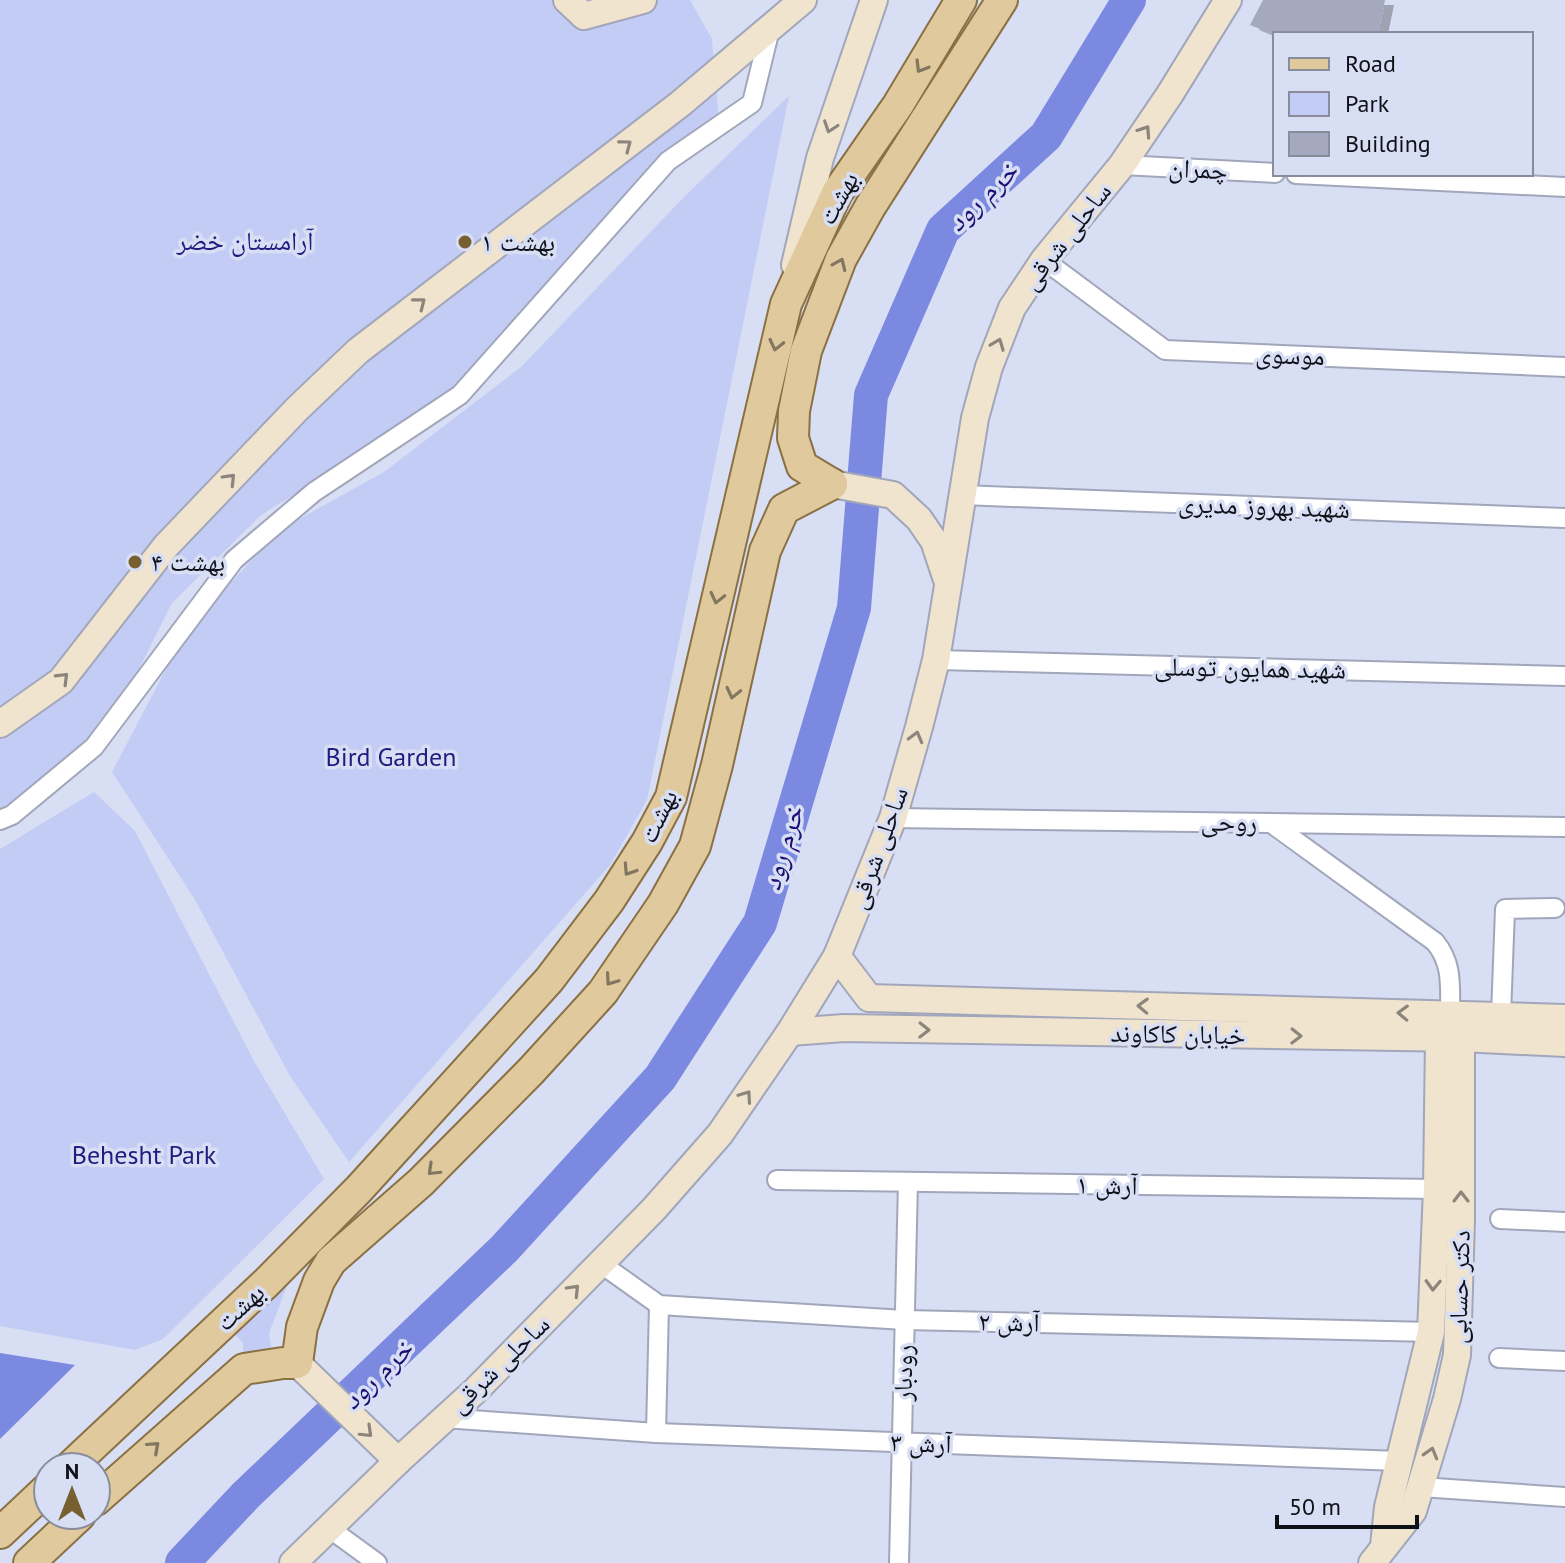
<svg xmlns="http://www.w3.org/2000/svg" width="1565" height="1563" viewBox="0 0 1565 1563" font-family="'PT Sans','Noto Naskh Arabic',sans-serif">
  <defs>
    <filter id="shadow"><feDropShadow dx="9" dy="5" stdDeviation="0" flood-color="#0004"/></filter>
  </defs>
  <rect width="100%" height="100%" fill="#d8def3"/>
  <g fill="#c3ccf5">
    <path d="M0,0H690L712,39L719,123L434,409L261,515L172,603L97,753L0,813Z"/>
    <path d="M789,96L647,800L610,865L349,1162L290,1076L194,898L112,772L187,629L281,529L384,472L521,367L685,196Z"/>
    <path d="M94,792L135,831L255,1063L324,1179L163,1339L135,1350L0,1326V849Z"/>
    <path d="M290,1278L269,1333L273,1359L243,1356V1343L233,1332Z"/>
  </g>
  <path fill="#7b8ae0" d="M0,1353L75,1365L0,1439Z"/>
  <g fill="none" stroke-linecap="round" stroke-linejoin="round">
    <path stroke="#7b8ae0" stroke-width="34" d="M182,1563L246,1495L504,1249L660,1078L760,923L854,608L871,395L943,230L1046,136L1129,0"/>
  </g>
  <path fill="#a4a9bd" filter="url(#shadow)" d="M1263,0H1385L1378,34L1275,35L1250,25Z"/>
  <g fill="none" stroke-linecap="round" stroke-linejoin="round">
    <defs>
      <g id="street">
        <path d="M1122,165L1275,173"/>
        <path d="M1296,174L1565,187"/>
        <path d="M1044,260L1165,350L1565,367"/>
        <path d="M962,495L1565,518"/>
        <path d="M936,660L1565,676"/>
        <path d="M893,818L1565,827"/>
        <path d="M0,820L12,815L94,747L234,560L314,492L460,395L668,161L752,103L770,29"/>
        <path d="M1271,823L1435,942C1453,964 1450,986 1450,1014"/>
        <path d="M1501,1016L1505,909L1555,908"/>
        <path d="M777,1180L1437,1189"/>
        <path d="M1500,1219L1565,1222"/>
        <path d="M600,1263L659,1305L905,1320L1431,1332"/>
        <path d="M1499,1358L1565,1361"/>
        <path d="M444,1418L656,1433L1399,1461"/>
        <path d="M656,1433L659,1305"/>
        <path d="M1421,1487L1565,1497"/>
        <path d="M329,1528L377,1563"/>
        <path d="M899,1563L908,1182"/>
      </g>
      <g id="secondary">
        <path d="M567,0L584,16L643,0"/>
        <path d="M795,265L820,158L874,0"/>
        <path d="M832,484L893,495L919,519L934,541L946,577"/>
        <path d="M0,724L61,681L166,546L297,409L358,351L680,104L803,0"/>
        <path d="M837,956L869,998L1565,1018"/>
        <path d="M790,1032L844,1028L1461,1038L1565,1043"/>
        <path d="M297,1363L398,1461"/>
        <path d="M1384,1546L1388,1507L1431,1332L1437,1189L1439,1038L1445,1025"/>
        <path d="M293,1563L398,1461L476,1390L654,1209L720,1134L790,1032L837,956L893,818L919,727L936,660L975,418L989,367L1012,308L1044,260L1122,165L1170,94L1228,0"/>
        <path d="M1372,1563L1413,1511L1447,1399L1457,1355L1461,1219V1038L1455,1024"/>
      </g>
      <g id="primary">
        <path d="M832,484L802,466L793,438L794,411L806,351L841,259L870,207L1002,0"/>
        <path d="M70,1467L266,1283L359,1189L549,980L609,901L647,842L671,797L786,304L837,193L898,105L961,0"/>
        <path d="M96,1500L244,1369L283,1363H297L302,1327L319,1281L331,1261L421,1182L531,1071L603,992L663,904L695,846L717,765L765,551L784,509L832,484"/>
        <path d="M0,1533L48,1488"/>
        <path d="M29,1563L80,1515"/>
      </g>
    </defs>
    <use href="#street" stroke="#a1a6ba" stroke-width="22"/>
    <use href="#secondary" stroke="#a1a6ba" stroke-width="30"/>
    <use href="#primary" stroke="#8a7144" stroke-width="34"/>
    <use href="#street" stroke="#fff" stroke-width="18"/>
    <use href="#secondary" stroke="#f0e4ce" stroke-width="26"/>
    <use href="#primary" stroke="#e0c99d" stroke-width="30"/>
  </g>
  <defs><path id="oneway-chevron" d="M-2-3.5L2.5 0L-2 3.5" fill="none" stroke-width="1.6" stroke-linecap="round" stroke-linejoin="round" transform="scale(2)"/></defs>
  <g stroke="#827661">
    <use href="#oneway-chevron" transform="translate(921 67) rotate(121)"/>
    <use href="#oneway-chevron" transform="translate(840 264) rotate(-66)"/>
    <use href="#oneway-chevron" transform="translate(776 345) rotate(103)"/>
    <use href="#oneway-chevron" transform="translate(717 598) rotate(103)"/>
    <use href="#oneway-chevron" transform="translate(733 693) rotate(103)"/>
    <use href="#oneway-chevron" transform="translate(629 870) rotate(123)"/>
    <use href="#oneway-chevron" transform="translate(611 980) rotate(125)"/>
    <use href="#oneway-chevron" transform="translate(433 1170) rotate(136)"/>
    <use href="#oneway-chevron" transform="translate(154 1447) rotate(-42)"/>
  </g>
  <g stroke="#8b857c">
    <use href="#oneway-chevron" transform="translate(830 127) rotate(109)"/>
    <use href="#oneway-chevron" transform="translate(1145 131) rotate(-56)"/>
    <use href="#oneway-chevron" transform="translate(626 145) rotate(-37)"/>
    <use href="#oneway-chevron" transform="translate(420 303) rotate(-38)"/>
    <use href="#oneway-chevron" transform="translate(998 344) rotate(-69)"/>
    <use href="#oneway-chevron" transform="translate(230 479) rotate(-46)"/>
    <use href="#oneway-chevron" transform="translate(63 678) rotate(-45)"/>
    <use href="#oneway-chevron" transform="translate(916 737) rotate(-75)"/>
    <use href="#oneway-chevron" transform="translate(1143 1006) rotate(-178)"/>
    <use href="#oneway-chevron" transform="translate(1403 1013) rotate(-178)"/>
    <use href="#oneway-chevron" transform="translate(924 1030) rotate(1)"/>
    <use href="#oneway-chevron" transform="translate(1296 1036) rotate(1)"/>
    <use href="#oneway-chevron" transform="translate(746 1096) rotate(-55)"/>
    <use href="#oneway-chevron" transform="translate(1461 1197) rotate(-90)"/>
    <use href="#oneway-chevron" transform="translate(1433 1285) rotate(92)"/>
    <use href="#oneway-chevron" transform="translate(574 1290) rotate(-46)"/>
    <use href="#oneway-chevron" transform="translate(367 1432) rotate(44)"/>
    <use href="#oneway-chevron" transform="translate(1431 1453) rotate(-74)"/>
  </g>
  <g fill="#785f30" stroke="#d8def3" stroke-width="3">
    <circle cx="465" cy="242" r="8"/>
    <circle cx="135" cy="562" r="8"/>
  </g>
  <g text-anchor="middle" stroke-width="7" stroke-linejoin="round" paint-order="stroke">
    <g font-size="26" fill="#0f1118" stroke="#d8def3">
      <text transform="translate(1198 169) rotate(3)" y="9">چمران</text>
      <text transform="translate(838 198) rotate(-61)" y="9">بهشت</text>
      <text transform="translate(1066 236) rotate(-52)" y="9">ساحلی شرقی</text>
      <text transform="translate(1290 355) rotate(2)" y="9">موسوی</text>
      <text transform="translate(1264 506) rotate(2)" y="9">شهید بهروز مدیری</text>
      <text transform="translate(1250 668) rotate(1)" y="9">شهید همایون توسلی</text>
      <text transform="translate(658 816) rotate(-64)" y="9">بهشت</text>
      <text transform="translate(1229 822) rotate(1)" y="9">روحی</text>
      <text transform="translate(878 848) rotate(-70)" y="9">ساحلی شرقی</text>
      <text transform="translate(1178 1034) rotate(1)" y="9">خیابان کاکاوند</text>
      <text transform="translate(1107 1185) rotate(1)" y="9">آرش ۱</text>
      <text transform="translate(1459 1287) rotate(-88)" y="9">دکتر حسابی</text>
      <text transform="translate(240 1307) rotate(-43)" y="9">بهشت</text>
      <text transform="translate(1009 1322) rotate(1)" y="9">آرش ۲</text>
      <text transform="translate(499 1364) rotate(-44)" y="9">ساحلی شرقی</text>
      <text transform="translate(903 1373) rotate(-89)" y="9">رودبار</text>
      <text transform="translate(921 1443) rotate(2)" y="9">آرش ۳</text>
    </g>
    <g font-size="26" fill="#211c80" stroke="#d8def3">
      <text x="245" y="250">آرامستان خضر</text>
      <text x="391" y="766">Bird Garden</text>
      <text x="144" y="1164">Behesht Park</text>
    </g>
    <g font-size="26" fill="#0f1118" stroke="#d8def3" text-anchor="start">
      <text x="481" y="251">بهشت ۱</text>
      <text x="151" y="571">بهشت ۴</text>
    </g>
    <g font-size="28" font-style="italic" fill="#1b0e74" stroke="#d8def3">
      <text transform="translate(982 196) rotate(-44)" y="10">خرم رود</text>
      <text transform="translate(782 848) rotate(-73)" y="10">خرم رود</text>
      <text transform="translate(377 1374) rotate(-44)" y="10">خرم رود</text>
    </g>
  </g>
  <rect x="1273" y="32" width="260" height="144" fill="#d8def3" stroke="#888c9b" stroke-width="2"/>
  <rect x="1289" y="58" width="40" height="12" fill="#e0c99d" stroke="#888c9b" stroke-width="2"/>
  <text x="1345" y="72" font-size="24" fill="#0f1118">Road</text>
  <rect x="1289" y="92" width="40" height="24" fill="#c3ccf5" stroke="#888c9b" stroke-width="2"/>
  <text x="1345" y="112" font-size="24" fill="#0f1118">Park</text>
  <rect x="1289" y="132" width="40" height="24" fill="#a4a9bd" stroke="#888c9b" stroke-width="2"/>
  <text x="1345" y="152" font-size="24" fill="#0f1118">Building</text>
  <g transform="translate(72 1491)"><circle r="38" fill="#d8def3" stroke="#888c9b" stroke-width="2"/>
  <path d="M0-6L14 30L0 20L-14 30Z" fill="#785f30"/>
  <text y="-12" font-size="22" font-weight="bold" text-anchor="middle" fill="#0f1118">N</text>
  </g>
  <path d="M1277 1515v12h140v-12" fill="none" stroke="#0f1118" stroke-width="4"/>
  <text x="1289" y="1515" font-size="24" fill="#0f1118" stroke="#d8def3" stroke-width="6" paint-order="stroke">50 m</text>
</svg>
